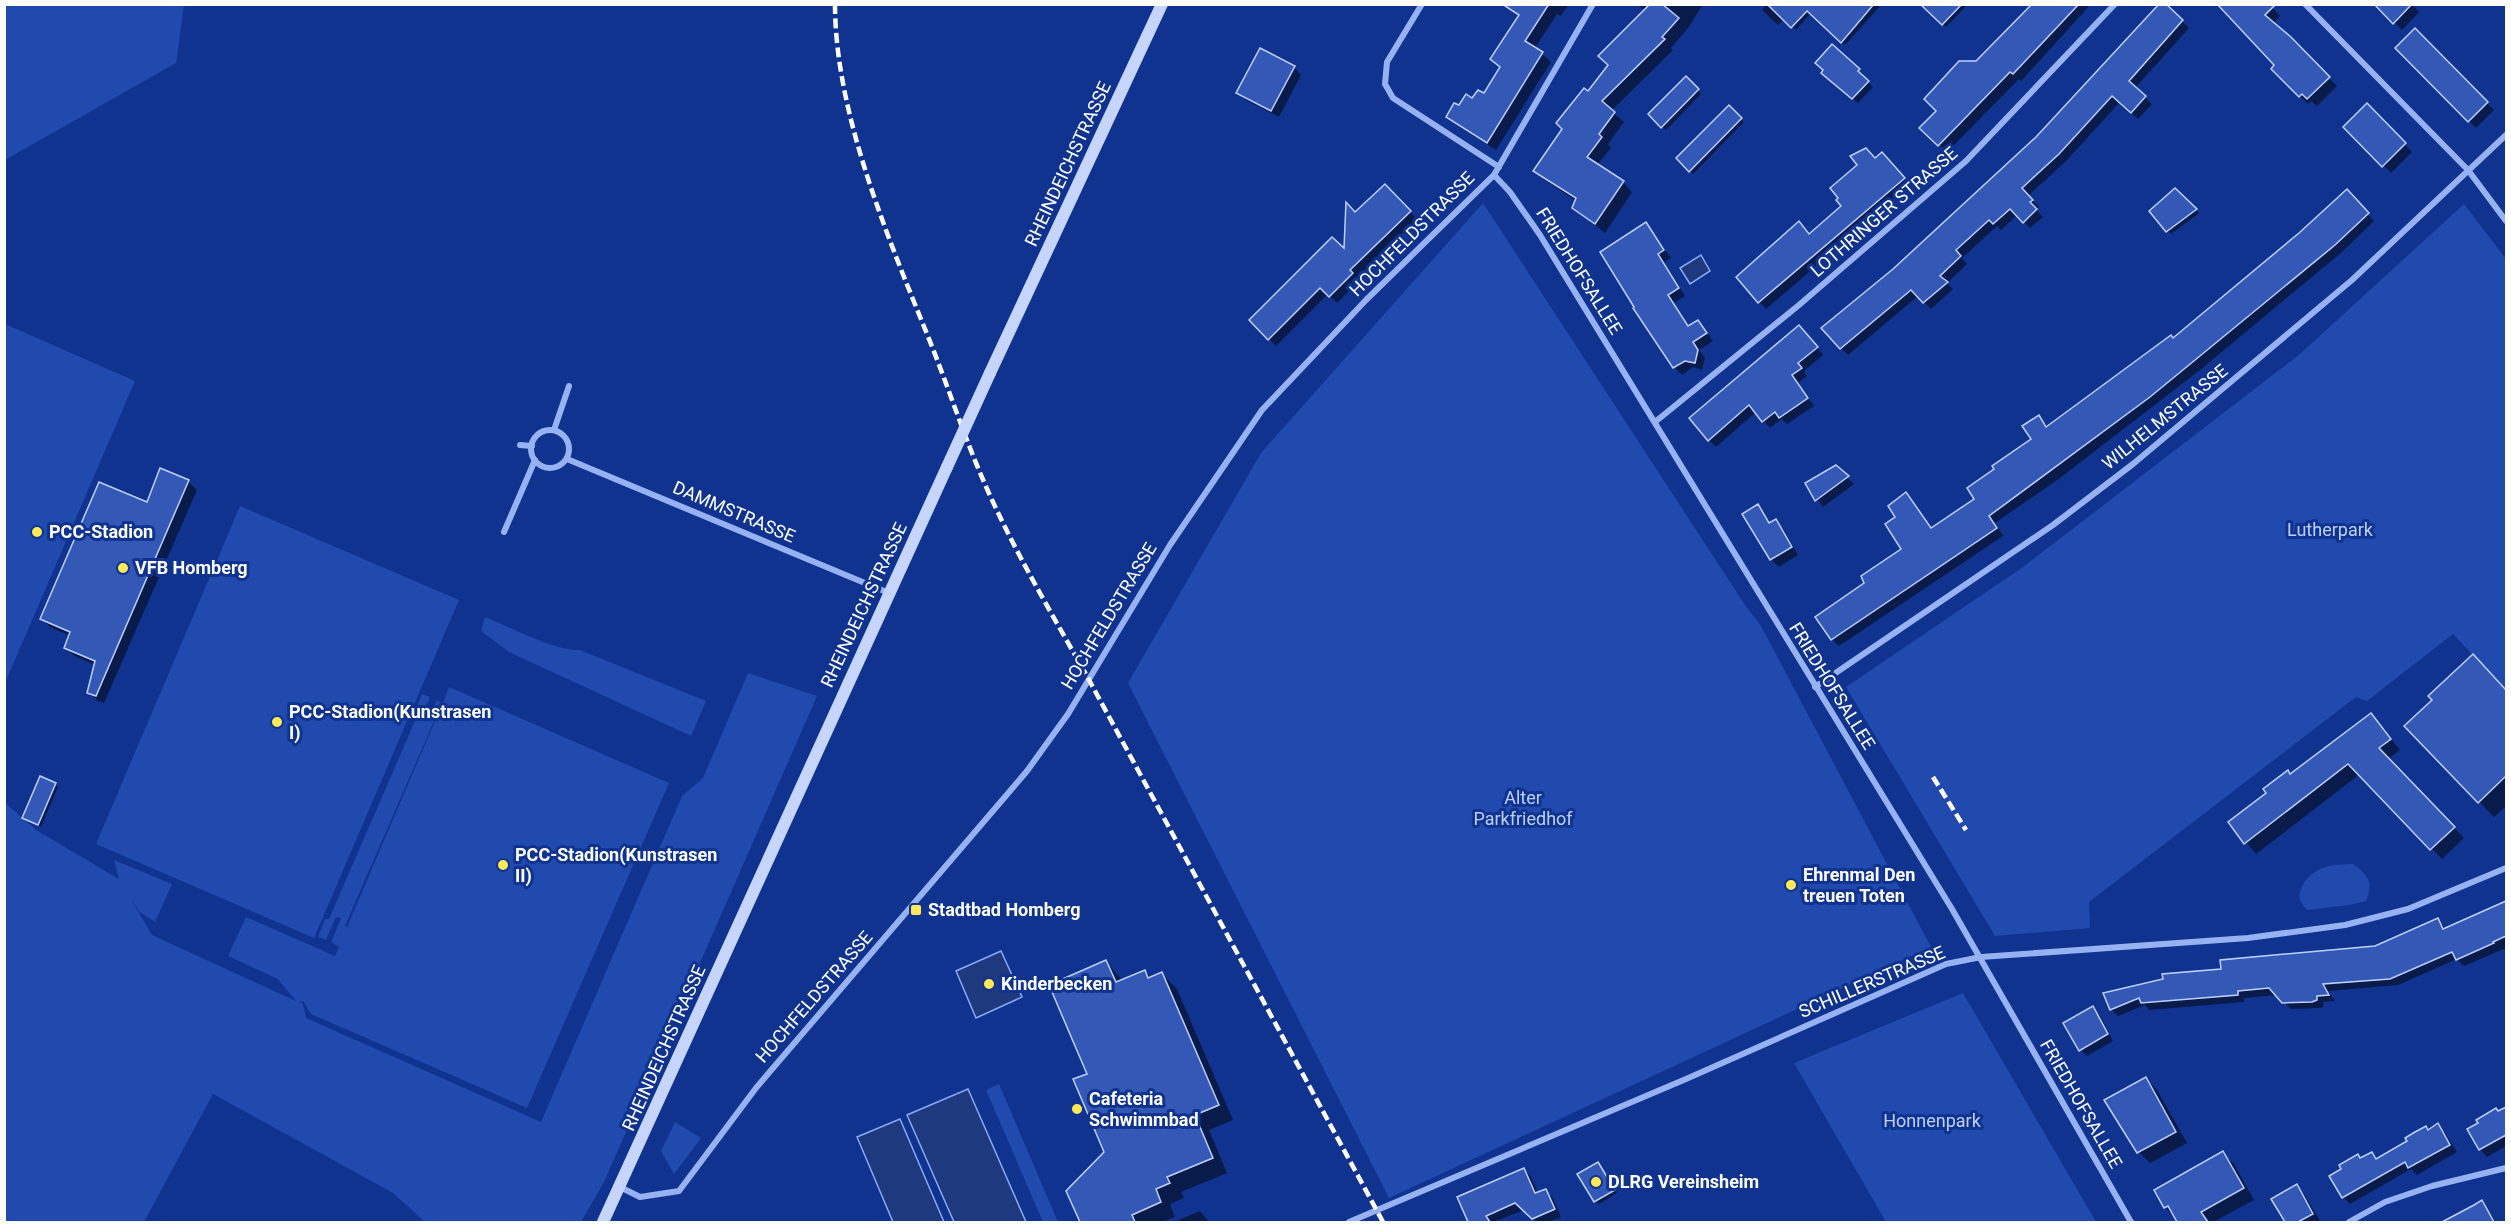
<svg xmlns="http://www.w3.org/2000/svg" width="2511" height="1227" viewBox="0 0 2511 1227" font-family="Roboto,sans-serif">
  <rect width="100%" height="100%" fill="#0f338e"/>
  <g fill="#204aae" fill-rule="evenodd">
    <path d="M5,4L184,5L176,63L5,160Z"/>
    <path d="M1483,203L1745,605L1761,626L1931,947L1389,1198L1128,683L1261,453Z"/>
    <path d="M2464,204L2506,259V690L2453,634L2367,701L2356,697L2089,902L2090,928L1995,936L1846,687L2023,567L2300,354Z"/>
    <path d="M5,324L135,381L5,683Z"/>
    <path d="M240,506L459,600L314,938L96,844Z"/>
    <path d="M485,617C508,626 557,652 580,650L706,701L691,736L509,652L481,631Z"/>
    <path d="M748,673L817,696L604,1182L581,1222H425L393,1193L213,1094L144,1222H5L4,802L36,830L119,879L114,860L172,884L155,922L140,912L131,899L152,935L296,1001L278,979L228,956L246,917L335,956L339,947L331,942L341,918L336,917L326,940L318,937L325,919H329L418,714L415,712L422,694L430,697L421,719L426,722L437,700L443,703L449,687L669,783L527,1108L311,1014L303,1001L299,1002L303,1004L306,1018L541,1122L682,796L703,778ZM434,721H435L347,927L345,926Z"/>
    <path d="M2353,864C2368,875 2374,882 2366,901L2349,905L2307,910C2301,903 2297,898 2301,889C2310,867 2332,864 2353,864Z"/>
    <path d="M1963,993L2096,1222H1886L1794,1063Z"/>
    <path d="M999,1084L1058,1222H1043L986,1090Z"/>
    <path d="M675,1122L701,1138L674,1174L661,1151Z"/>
  </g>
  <g fill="#1e397e" stroke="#88aaf7" stroke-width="1.5">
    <path d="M1701,255L1710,271L1690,284L1680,268Z"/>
    <path d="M1001,951L1022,997L976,1018L956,971Z"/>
    <path d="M968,1089L1026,1222H954L907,1115Z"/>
    <path d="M900,1119L944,1222H893L857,1137Z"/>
  </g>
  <g fill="#0007">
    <path d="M1503,4H1569L1561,16L1557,14L1535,48L1551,62L1496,150L1457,125L1448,116L1460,107L1484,95L1501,68L1492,59L1519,17Z"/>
    <path d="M1636,4H1703L1688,28L1671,48L1673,50L1611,111L1624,122L1608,144L1611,148L1597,165L1623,182L1632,192L1605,233L1574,208L1576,201L1545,180L1535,171L1646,11Z"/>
    <path d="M1767,4H1882L1845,45L1811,13L1796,30L1784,19L1778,25L1762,10Z"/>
    <path d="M1938,4H1968L1946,27L1930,12Z"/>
    <path d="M2034,4H2091L2021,81L2019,79L1947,152L1921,128L1977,62Z"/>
    <path d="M2218,4H2269L2280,16L2273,24L2337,86L2317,106L2311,101L2308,104L2273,69L2276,65Z"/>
    <path d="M2376,4H2412L2419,12L2402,30Z"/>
    <path d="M2182,21L2189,28L2135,88L2152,104L2138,119L2120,102L2066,161L2028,196L2039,207L2036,210L2043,217L2030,228L2017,215L2001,230L1997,226L1962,258L1967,264L1947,283L1953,289L1931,309L1918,296L1848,355L1841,348L1894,270Z"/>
    <path d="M2415,30L2494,110L2476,128L2397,48Z"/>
    <path d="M1833,46L1864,75L1862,77L1873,87L1858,103L1828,78Z"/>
    <path d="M1294,67L1301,75L1279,117L1246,100L1238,93Z"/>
    <path d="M1686,78L1701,94L1666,130L1650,114Z"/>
    <path d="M2367,106L2412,152L2391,173L2345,127Z"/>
    <path d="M1729,107L1744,122L1693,174L1678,158Z"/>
    <path d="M1876,160L1889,161L1910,185L1766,309L1738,277L1810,235L1843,206Z"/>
    <path d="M1385,186L1417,219L1356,278L1359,281L1337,303L1328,294L1276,346L1251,320L1345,252L1355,214Z"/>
    <path d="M2175,190L2199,213L2171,234L2168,231Z"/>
    <path d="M2347,192L2374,221L2342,252L2200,370L2060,478L1995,523L2003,536L1839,646L1832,639L1866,583L1903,549L1897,517L1906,494L1932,529L1976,500L2033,440L2039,417L2048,427L2173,340L2300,234Z"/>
    <path d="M1646,224L1671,258L1664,262L1685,296L1674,303L1690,327L1698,322L1713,341L1699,350L1705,358L1702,370L1693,367L1682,375L1674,367Z"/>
    <path d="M1806,334L1823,355L1804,371L1807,376L1798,383L1814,406L1787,424L1782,419L1770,428L1756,412L1716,447L1709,440Z"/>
    <path d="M1836,467L1854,484L1823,507L1807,484Z"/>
    <path d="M161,470L188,481L197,490L104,703L98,701L89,692L95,665L75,656L66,648L71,636L50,627L42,618L147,504Z"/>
    <path d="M1758,506L1771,524L1776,521L1783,529L1798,555L1779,567L1771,559L1744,514Z"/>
    <path d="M2473,656L2506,691V806L2494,817L2406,726L2434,700Z"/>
    <path d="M2371,715L2400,750L2388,759L2464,838L2442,859L2360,774L2256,854L2230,822Z"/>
    <path d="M55,784L58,787L41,827L27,821L24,818Z"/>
    <path d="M2506,902V948L2464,966L2457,959L2398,985L2328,991L2335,1001L2323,1002V1007L2320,1008L2291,1009L2277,995L2244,998V1002L2149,1010L2145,1005L2118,1016L2111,1009L2105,994L2222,970L2376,948L2438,920L2446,929Z"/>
    <path d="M1106,962L1123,981L1145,971L1152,978L1162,974L1177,989L1233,1120L1209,1130L1227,1173L1181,1192L1184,1198L1170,1204L1175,1217L1162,1222H1081L1068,1191L1106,1152L1089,1074Z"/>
    <path d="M2092,1008L2099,1014L2113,1041L2087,1056L2081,1050Z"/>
    <path d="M2146,1078L2157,1090L2187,1143L2150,1163L2139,1152Z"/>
    <path d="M2506,1108V1146L2487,1157L2480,1149L2498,1113Z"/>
    <path d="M2438,1125L2445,1133L2457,1152L2417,1175L2411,1169L2350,1204L2343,1197L2361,1159L2372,1153L2378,1159Z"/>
    <path d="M2222,1153L2234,1164L2254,1200L2213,1222H2179L2165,1207Z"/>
    <path d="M1598,1164L1617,1193L1599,1204L1595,1201Z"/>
    <path d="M1524,1169L1531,1177L1538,1193L1545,1191L1553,1198L1561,1217L1548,1222H1537L1524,1210L1493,1222H1469Z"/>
    <path d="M2297,1186L2304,1194L2320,1221L2286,1222L2274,1199Z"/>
    <path d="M2482,1202L2496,1222H2445Z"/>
    <path d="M1200,1211L1209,1222H1174Z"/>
  </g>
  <g fill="#3358b6" stroke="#bed1fe" stroke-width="1.5">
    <path d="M1502,4H1549L1525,41L1543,52L1487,143L1446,117L1454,103L1459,105L1466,94L1472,98L1478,90L1484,93L1500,67L1490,59L1519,15Z"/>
    <path d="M1650,4H1662L1679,18L1662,37L1665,39L1602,101L1615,112L1599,134L1602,137L1587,157L1624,181L1595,224L1572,208L1576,198L1533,171L1562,129L1556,123L1584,88L1588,91L1608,65L1598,56Z"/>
    <path d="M1767,4H1874L1841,43L1807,11L1791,28Z"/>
    <path d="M1920,4H1962L1942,25Z"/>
    <path d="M2032,4H2079L2013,74L2010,72L1938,146L1919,128L1936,111L1924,99L1959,61H1976Z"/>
    <path d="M2159,4H2166L2183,20L2129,81L2146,96L2131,113L2112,96L2059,154L2022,188L2033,200L2030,202L2037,209L2023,223L2010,209L1993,224L1989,220L1956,250L1961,256L1940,276L1948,282L1923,303L1911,290L1840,349L1821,328L1893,269L2036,137Z"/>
    <path d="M2217,4H2276L2265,15L2291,37L2330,77L2307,99L2302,94L2299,97L2271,69L2274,65Z"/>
    <path d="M2374,4H2412L2393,24Z"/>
    <path d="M2415,28L2488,102L2468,122L2395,48Z"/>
    <path d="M1832,44L1860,69L1858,71L1869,81L1852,99L1821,73L1823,70L1815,63Z"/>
    <path d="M1260,48L1295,66L1271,111L1236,93Z"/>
    <path d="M1686,76L1699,89L1661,128L1648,114Z"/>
    <path d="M2367,103L2406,143L2382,167L2343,127Z"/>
    <path d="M1729,105L1742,118L1689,172L1676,158Z"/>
    <path d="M1866,148L1875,158L1882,152L1905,178L1758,303L1736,277L1799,221L1809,234L1841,206L1836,200L1838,198L1830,188L1857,165L1850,156Z"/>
    <path d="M1385,184L1411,211L1350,270L1353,273L1329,297L1320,288L1268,340L1249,320L1332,237L1344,248L1346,202L1355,212Z"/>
    <path d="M2175,188L2197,209L2166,232L2149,211Z"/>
    <path d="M2347,189L2369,213L2335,245L2150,397L1989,516L1997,528L1831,640L1815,617L1864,583L1861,576L1901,549L1885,524L1895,517L1888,506L1906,492L1931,528L1974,499L1967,488L1994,469L1992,466L2031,439L2022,426L2039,415L2046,427L2171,335L2173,338L2299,233Z"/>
    <path d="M1646,222L1664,250L1658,254L1679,288L1668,295L1688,326L1698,320L1707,333L1693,342L1698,350L1695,363L1685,361L1673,368L1633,308L1634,307L1600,252Z"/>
    <path d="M1799,325L1818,347L1798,363L1802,368L1792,375L1808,398L1779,418L1775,412L1762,422L1749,405L1708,441L1689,418Z"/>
    <path d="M1836,465L1849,476L1815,501L1805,483Z"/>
    <path d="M160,468L189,480L96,696L87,693L95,661L64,648L70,632L40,619L99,482L147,502Z"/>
    <path d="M1758,504L1769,523L1776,519L1792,547L1770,560L1742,514Z"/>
    <path d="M2473,654L2506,690V776L2478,803L2404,726L2432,700L2428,696Z"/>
    <path d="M2371,713L2391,739L2379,748L2455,827L2430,850L2348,764L2244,844L2228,822L2266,793L2263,789L2288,770L2290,774Z"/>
    <path d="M40,776L56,783L38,825L22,818Z"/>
    <path d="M2506,901V936L2493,942L2494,943L2456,960L2452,952L2390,979L2323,984L2329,995L2317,996V1000L2312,1002L2282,1003L2269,988L2238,991V995L2141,1003L2139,998L2110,1010L2103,993L2163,979L2162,974L2221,969L2220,960L2375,946L2438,918L2443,929Z"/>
    <path d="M1106,960L1116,982L1145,970L1148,978L1162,972L1219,1105L1195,1115L1213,1158L1167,1177L1170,1183L1156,1189L1161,1202L1132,1215L1135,1222H1080L1066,1191L1104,1152L1073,1079L1087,1074L1049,985Z"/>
    <path d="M2093,1006L2108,1034L2079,1051L2063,1023Z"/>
    <path d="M2146,1077L2176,1132L2137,1153L2104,1100Z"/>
    <path d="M2506,1107V1135L2479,1150L2467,1129L2478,1123L2476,1120L2496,1108L2498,1111Z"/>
    <path d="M2438,1123L2450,1145L2408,1168L2405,1162L2342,1198L2329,1176L2341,1169L2339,1165L2358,1154L2360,1158L2372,1152L2376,1159L2407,1141L2405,1138L2415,1132L2426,1126L2428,1130Z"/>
    <path d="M2223,1151L2244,1188L2201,1212L2208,1222H2177L2168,1206L2164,1208L2154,1190Z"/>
    <path d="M1598,1162L1615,1190L1594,1202L1577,1174Z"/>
    <path d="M1524,1168L1535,1193L1546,1189L1555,1209L1532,1219L1515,1203L1486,1216L1490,1222H1468L1457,1197Z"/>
    <path d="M2297,1184L2313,1214L2298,1222H2285L2271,1199Z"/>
    <path d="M2482,1200L2494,1222H2442L2474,1205Z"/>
  </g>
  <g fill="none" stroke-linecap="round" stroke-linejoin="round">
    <g stroke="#97b2f3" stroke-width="6">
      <path d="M1422,4L1387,62L1385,84L1393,98L1499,167"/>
      <path d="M2305,4L2468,170L2506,221"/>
      <path d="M1494,175L1510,192L1540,235L1952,909L2131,1222"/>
      <path d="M1655,422L1799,305L1966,161L2115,4"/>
      <path d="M554,430L569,386"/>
      <circle cx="550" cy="449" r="19"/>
      <path d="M520,445L532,446"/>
      <path d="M567,459L889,593"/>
      <path d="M504,532L535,460"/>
      <path d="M1815,687L2053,525L2133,464L2352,280L2506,135"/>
      <path d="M620,1187L640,1197L679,1191L756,1088L1027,771L1068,714L1170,545L1262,410L1366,300L1494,175L1593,4"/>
      <path d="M1349,1222L1686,1079L1946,964L1981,957L2248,938L2345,925L2408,909L2506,868"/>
      <path d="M2349,1222L2385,1202L2432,1186L2506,1168"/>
    </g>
    <g stroke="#c6d5fd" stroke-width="12">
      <path d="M990,373L1162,4"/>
      <path d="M603,1222L947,467"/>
    </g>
    <g stroke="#fff" stroke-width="4.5" stroke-dasharray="10 4.5" stroke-linecap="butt">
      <path d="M835,4C835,112 887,235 927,334C947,383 963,434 984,482C1013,549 1052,614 1088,678L1383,1222"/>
      <path d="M1933,777L1966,830"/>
    </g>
    <path stroke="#c6d5fd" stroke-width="12" d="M947,467L990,373"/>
  </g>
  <g fill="#ffe959" stroke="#0f338e" stroke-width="2">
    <circle cx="37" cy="532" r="6"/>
    <circle cx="123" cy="568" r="6"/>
    <circle cx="277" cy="722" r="6"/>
    <circle cx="503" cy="865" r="6"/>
    <circle cx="1791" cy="885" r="6"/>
    <rect x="910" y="904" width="12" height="12" rx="3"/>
    <circle cx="989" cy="984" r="6"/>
    <circle cx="1077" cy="1109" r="6"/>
    <circle cx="1596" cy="1182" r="6"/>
  </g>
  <g text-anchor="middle" stroke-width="6" stroke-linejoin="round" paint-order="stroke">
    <g font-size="18" fill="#fff" stroke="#0f338e">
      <text transform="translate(1068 164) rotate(-65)" y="6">RHEINDEICHSTRASSE</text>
      <text transform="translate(1884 212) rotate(-41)" y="6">LOTHRINGER STRASSE</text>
      <text transform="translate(1412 234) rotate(-45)" y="6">HOCHFELDSTRASSE</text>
      <text transform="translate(1579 271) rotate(58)" y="6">FRIEDHOFSALLEE</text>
      <text transform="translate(2165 417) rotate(-39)" y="6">WILHELMSTRASSE</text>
      <text transform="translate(734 512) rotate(23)" y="6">DAMMSTRASSE</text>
      <text transform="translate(864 605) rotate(-65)" y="6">RHEINDEICHSTRASSE</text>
      <text transform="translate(1109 616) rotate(-59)" y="6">HOCHFELDSTRASSE</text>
      <text transform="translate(1832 686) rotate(58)" y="6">FRIEDHOFSALLEE</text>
      <text transform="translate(1872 982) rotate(-23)" y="6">SCHILLERSTRASSE</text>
      <text transform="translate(814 997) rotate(-49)" y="6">HOCHFELDSTRASSE</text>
      <text transform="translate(664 1048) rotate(-66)" y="6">RHEINDEICHSTRASSE</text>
      <text transform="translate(2081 1104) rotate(60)" y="6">FRIEDHOFSALLEE</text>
    </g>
    <g font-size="18" fill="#bed1fe" stroke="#0f338e">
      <text x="2330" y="536">Lutherpark</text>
      <text x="1523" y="804">Alter<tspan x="1523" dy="21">Parkfriedhof</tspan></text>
      <text x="1932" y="1127">Honnenpark</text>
    </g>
    <g font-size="18" font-weight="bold" fill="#fff" stroke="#0f338e" text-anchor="start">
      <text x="49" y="538">PCC-Stadion</text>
      <text x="135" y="574">VFB Homberg</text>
      <text x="289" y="718">PCC-Stadion(Kunstrasen<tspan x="289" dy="21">I)</tspan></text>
      <text x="515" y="861">PCC-Stadion(Kunstrasen<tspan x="515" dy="21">II)</tspan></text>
      <text x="1803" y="881">Ehrenmal Den<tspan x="1803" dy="21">treuen Toten</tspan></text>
      <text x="928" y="916">Stadtbad Homberg</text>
      <text x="1001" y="990">Kinderbecken</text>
      <text x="1089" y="1105">Cafeteria<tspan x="1089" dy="21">Schwimmbad</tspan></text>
      <text x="1608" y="1188">DLRG Vereinsheim</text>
    </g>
  </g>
  <rect width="2511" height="1227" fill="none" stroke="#ffffff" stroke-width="12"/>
</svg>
